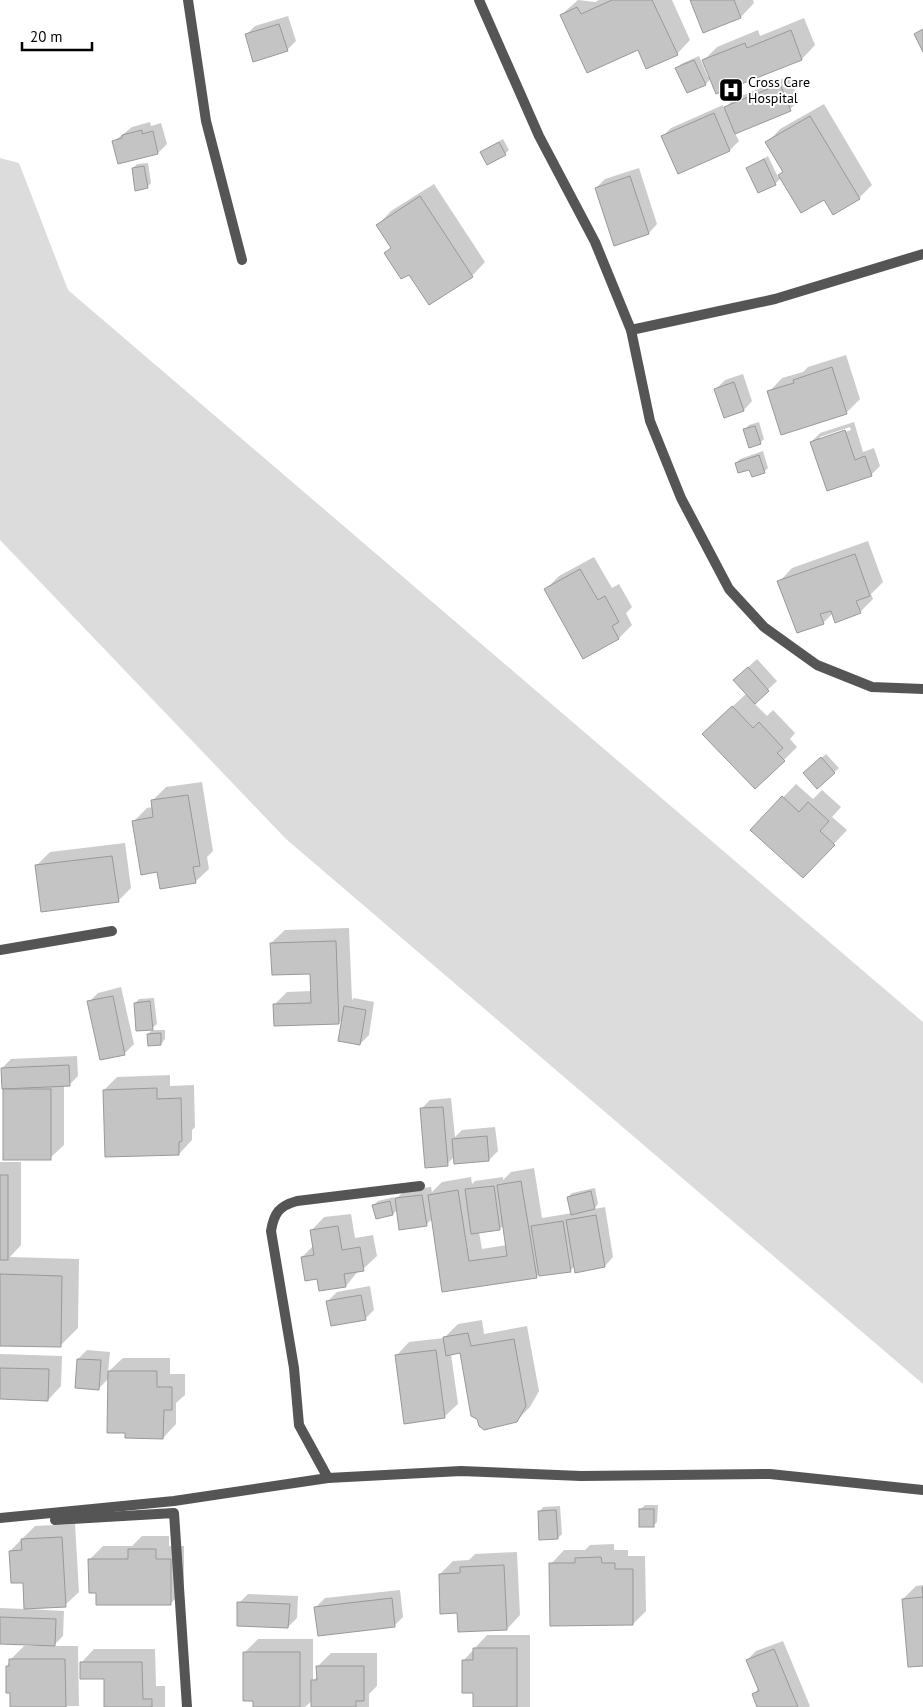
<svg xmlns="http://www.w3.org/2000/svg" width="923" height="1707" viewBox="0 0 923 1707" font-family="'PT Sans',sans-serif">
  <rect width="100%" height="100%" fill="#fff"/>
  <path fill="#dcdcdc" d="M0,158L19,163L68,290L923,1022V1384L286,839L0,540Z"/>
  <g fill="#0003" fill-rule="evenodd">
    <path d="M578,0L595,2L599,0H672L690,40L677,54L638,49L561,15Z"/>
    <path d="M691,0H753L754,3L741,17L703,31Z"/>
    <path d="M288,16L296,41L287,50L246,35L255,26Z"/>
    <path d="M804,18L815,45L802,59L717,93L711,78L706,84L688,92L677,68L681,64L699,56L708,77L710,76L704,60L717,47L758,30L760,36Z"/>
    <path d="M789,76L799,101L790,109L735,133L739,141L730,150L678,172L662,137L671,128L723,105L724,109L734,99Z"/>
    <path d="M824,104L872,185L859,198H824L781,178L775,184L748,168L768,156L778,177L784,171L767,143L780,129Z"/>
    <path d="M150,122L151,126L161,123L167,144L158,153L113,142L132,127Z"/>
    <path d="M503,139L509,150L505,154L481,152Z"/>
    <path d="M148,163L151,183L147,187L133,168L137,164Z"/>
    <path d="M639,168L657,224L649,233L596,188L605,179Z"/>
    <path d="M434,184L485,262L472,276L409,273L386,253L392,247L378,225L391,211Z"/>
    <path d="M846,355L860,399L846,413L769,392L782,378L803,372L808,367Z"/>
    <path d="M743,374L752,401L744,410L716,389L725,380Z"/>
    <path d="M759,422L764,439L760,443L744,430L749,425Z"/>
    <path d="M854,422L863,452L874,448L880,466L871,475L811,442L820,433ZM850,427L851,430L820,440V437Z"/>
    <path d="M763,451L768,468L764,472L736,463L740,459Z"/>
    <path d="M868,541L883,582L871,594L873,599L860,612L833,613L823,623L779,582L792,568Z"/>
    <path d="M594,557L612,588L619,584L632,607L626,613L632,625L619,638L584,657L546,589L559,576Z"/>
    <path d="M757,659L777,681L754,703L767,716L773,710L795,733L790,739L797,747L784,760L717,721L747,693L744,671Z"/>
    <path d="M826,754L839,768L817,787L809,769Z"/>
    <path d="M202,782L213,851L207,857L209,869L195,882L158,871L134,821L147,808L153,807L152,801L166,787Z"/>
    <path d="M796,784L813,799L822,790L841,807L832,817L847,830L816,863L752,830Z"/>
    <path d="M125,843L131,888L118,901L36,866L50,852Z"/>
    <path d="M349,928L352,1000L354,998L374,1002L369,1035L360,1044L343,1018L339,1023L274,1005L287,992L312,991L311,972L271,943L285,930Z"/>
    <path d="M121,987L134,1044L125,1053L89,1002L98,993Z"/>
    <path d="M154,998L157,1024L152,1028L135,1003L139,999Z"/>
    <path d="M152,1030H165V1039L161,1044L148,1034Z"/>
    <path d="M77,1056L78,1076L69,1085H64V1145L50,1158L4,1090L7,1088L2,1068L11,1059Z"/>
    <path d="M170,1075V1086L194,1085L195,1127L192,1130V1140L179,1154L104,1090L117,1077Z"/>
    <path d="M451,1098L455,1137L462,1130L495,1127L498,1151L489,1160L454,1157L447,1164L421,1109L430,1100Z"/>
    <path d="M0,1162H21V1245L10,1257L79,1259L78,1328L60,1346L0,1344Z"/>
    <path d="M534,1168L542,1218L572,1213L568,1197L572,1193L595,1188L598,1204L594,1209L605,1207L613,1257L605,1266H575L571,1270L540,1273L536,1277L443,1290L432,1219L426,1225L398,1209L393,1214L374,1205L378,1201L394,1197L395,1200L405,1190L431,1187L432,1192L442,1182L471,1177L472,1184L475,1181L503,1177V1180L511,1172ZM504,1225L507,1245L482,1249L479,1232L500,1229Z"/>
    <path d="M351,1214L355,1238L373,1235L377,1256L363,1269L359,1270L346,1286L318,1278L302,1257L313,1246L311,1231L324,1217Z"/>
    <path d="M370,1286L374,1310L365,1319L328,1301L337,1292Z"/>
    <path d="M482,1320L484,1334L527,1326L539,1391L530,1407L516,1421L461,1352L451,1354L458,1404L444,1417L396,1356L409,1342L444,1338L458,1324Z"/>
    <path d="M87,1350L110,1352L108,1372L123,1358H170V1374H185V1395L176,1403V1424L163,1438L126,1432L109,1378L99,1388L78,1359Z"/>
    <path d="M0,1354L62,1356L61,1386L48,1400L0,1398Z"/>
    <path d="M645,1505H658L657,1522L653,1526L640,1510Z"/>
    <path d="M560,1506L562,1534L558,1538L539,1512L543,1507Z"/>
    <path d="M75,1524L79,1592L65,1605L28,1607V1609L64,1611L63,1636L53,1646H78L79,1706L11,1707L7,1667L10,1660L24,1646H38V1644L0,1642V1608L26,1609L25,1581L10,1551L35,1526Z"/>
    <path d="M142,1536H169V1546H184V1590L171,1603L97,1591L89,1560L103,1546H132Z"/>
    <path d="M614,1544V1550H628V1556H645L646,1611L633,1624L551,1564L564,1550H585L590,1545Z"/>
    <path d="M517,1552L520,1615L507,1629L458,1612L440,1574L453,1561L469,1560L475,1554Z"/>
    <path d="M923,1585V1664L903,1599L916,1586Z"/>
    <path d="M400,1590L403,1617L394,1626L316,1607L325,1598Z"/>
    <path d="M248,1594L298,1596L297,1618L288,1627L239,1603Z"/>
    <path d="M487,1635H530V1707H474V1692L463,1661Z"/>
    <path d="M258,1639H313V1681L318,1676V1666L331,1653H377V1686L369,1694V1707H313V1700L305,1707H254L244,1653Z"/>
    <path d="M783,1641L810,1706L809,1707H759L753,1694L759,1688L747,1660L756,1651Z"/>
    <path d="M94,1649H155L156,1686H165V1707H105V1678L81,1663Z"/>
  </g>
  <g fill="#c4c4c4" stroke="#999">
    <path d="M612,0H652L678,55L646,69L638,50L587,73L560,15L577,7L581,14Z"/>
    <path d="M690,0H734L741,18L703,33Z"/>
    <path d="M279,24L288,51L253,62L245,34Z"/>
    <path d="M923,29V52L914,34Z"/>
    <path d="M791,30L802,60L716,94L702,60L745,43L747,48Z"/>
    <path d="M694,60L706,85L687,93L675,68Z"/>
    <path d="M780,84L791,111L735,134L724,107Z"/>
    <path d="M714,113L730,151L678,174L661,136Z"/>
    <path d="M810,116L860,199L833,215L824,200L801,213L778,175L783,172L765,142Z"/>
    <path d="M142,130V134L153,131L158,154L118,164L112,141L122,138V135Z"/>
    <path d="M499,142L506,155L487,165L480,152Z"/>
    <path d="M764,159L776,185L758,193L746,168Z"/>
    <path d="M144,166L148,188L135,191L132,168Z"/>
    <path d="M630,176L649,234L614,246L595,188Z"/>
    <path d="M420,196L473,277L429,305L409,275L401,279L384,253L391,248L376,225Z"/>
    <path d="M832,367L847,414L781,435L767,391L794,383L793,380Z"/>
    <path d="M734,382L744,411L724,418L714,389Z"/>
    <path d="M755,426L761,444L749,448L743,429Z"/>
    <path d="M845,430L855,460L865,456L872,476L827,491L810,442Z"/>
    <path d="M759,455L765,473L752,477L749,470L738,473L735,463Z"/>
    <path d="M855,554L870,596L856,601L861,613L835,623L831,611L820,614L824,624L797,633L777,581Z"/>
    <path d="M580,569L598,600L605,596L619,622L612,626L619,639L583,659L544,589Z"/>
    <path d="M748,667L769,691L755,704L733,680Z"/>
    <path d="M732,706L753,728L759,722L783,748L777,753L785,761L755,789L702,734Z"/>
    <path d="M821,757L835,773L817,789L803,773Z"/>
    <path d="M188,795L200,866L193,867L196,883L160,889L157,872L141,875L132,821L153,817L151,800Z"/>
    <path d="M782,796L799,812L808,802L829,821L820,831L835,845L803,878L750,830Z"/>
    <path d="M112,856L119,902L41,912L35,865Z"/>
    <path d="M336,941L339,1024L274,1026L273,1004L311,1003L310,974L272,975L270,943Z"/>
    <path d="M113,996L125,1055L100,1060L87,1001Z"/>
    <path d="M150,1001L153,1030L136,1031L134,1003Z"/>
    <path d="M344,1006L366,1010L360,1045L338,1041Z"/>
    <path d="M161,1033V1045L148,1046L147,1034Z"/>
    <path d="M69,1065L70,1086L2,1089L1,1068Z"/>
    <path d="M157,1088V1099L181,1098L182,1141L179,1142V1155L105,1157L103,1090Z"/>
    <rect x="3" y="1089" width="48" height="71"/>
    <path d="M443,1107L448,1166L425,1168L420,1108Z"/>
    <path d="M487,1136L489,1161L454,1164L452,1139Z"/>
    <rect x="0" y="1175" width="8" height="85"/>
    <path d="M521,1181L537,1278L442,1292L428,1195L458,1190L469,1261L507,1256L497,1185Z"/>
    <path d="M494,1186L500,1230L471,1234L465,1189Z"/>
    <path d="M591,1191L595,1209L571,1215L567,1197Z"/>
    <path d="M422,1195L427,1226L399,1230L395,1198Z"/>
    <path d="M390,1201L393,1215L376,1219L372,1205Z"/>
    <path d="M596,1215L605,1267L575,1273L566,1220Z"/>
    <path d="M563,1221L571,1272L539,1276L531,1226Z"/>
    <path d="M338,1226L342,1250L360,1247L364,1271L344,1274L346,1287L319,1291L317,1279L305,1281L301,1257L314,1255L310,1230Z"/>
    <path d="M0,1274L62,1276L61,1347L0,1346Z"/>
    <path d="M361,1295L366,1320L331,1326L326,1301Z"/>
    <path d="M468,1333L471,1346L514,1339L526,1406L517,1422L484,1430L479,1426L477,1419L471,1416L460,1353L446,1356L443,1337Z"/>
    <path d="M436,1350L445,1418L404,1424L395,1355Z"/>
    <path d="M77,1359L101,1360L99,1390L75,1388Z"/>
    <path d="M0,1368L49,1369L48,1401L0,1399Z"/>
    <path d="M108,1371H157V1387H172V1410H164L163,1439L125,1438V1433H107Z"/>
    <rect x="639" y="1509" width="15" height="18"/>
    <path d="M556,1510L558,1539L539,1540L538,1511Z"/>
    <path d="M62,1537L66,1607L24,1609L23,1583H11L9,1551L22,1550L21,1539Z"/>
    <path d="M128,1549H156V1559H171V1605H96V1593H89L88,1559H128Z"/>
    <path d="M601,1557L602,1563H615V1569H633V1625L550,1626L549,1563H575V1558Z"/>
    <path d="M504,1565L507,1630L458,1632L457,1613L440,1614L439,1574L460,1573V1567Z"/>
    <path d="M922,1587H923V1666L908,1667L902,1599L923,1597Z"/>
    <path d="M392,1598L395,1627L318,1636L314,1607Z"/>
    <path d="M237,1602L290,1604L288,1628L237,1626Z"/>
    <path d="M0,1617L56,1619L55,1646L0,1644Z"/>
    <path d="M473,1648H517V1707H473V1693H462V1660H473Z"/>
    <path d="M774,1649L798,1707H757L752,1694L759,1691L746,1660Z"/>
    <path d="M243,1652H300V1707H253V1701H243Z"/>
    <path d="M9,1659H65L66,1707H10V1693H6V1666H9Z"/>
    <path d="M80,1662H142L143,1699H152V1707H104V1679H80Z"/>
    <path d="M316,1666H364V1701H356V1707H311V1680H317Z"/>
  </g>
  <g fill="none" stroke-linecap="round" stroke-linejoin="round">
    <g stroke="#555" stroke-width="10">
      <path d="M188,0L206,121L242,260"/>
      <path d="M479,0L539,136L595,242L631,330L775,299L923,254"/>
      <path d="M631,330L650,421L681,498L729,589L764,627L817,665L872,687L923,689"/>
      <path d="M0,950L112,931"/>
      <path d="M328,1478L299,1425L294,1368L271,1231C274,1213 279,1206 297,1201L420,1186"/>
      <path d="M0,1518L174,1501L328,1478L461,1471L581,1476L770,1474L923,1490"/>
      <path d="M55,1520L174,1513L187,1707"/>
    </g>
  </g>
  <defs>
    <symbol id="hospital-square" viewBox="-11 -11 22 22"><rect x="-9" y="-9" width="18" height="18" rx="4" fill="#000" stroke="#fff"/><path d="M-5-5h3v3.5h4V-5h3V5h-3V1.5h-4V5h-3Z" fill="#fff"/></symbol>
  </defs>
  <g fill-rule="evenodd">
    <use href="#hospital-square" x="717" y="76" width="28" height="28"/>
  </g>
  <g text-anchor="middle" stroke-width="4" stroke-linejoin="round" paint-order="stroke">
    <g font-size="14" fill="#000" stroke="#fff" text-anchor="start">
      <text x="748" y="87">Cross Care<tspan x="748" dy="16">Hospital</tspan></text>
    </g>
  </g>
  <path d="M22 42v8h70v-8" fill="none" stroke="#000000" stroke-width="2.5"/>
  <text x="30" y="42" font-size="15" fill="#000000" stroke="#ffffff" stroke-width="4" paint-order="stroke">20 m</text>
</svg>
